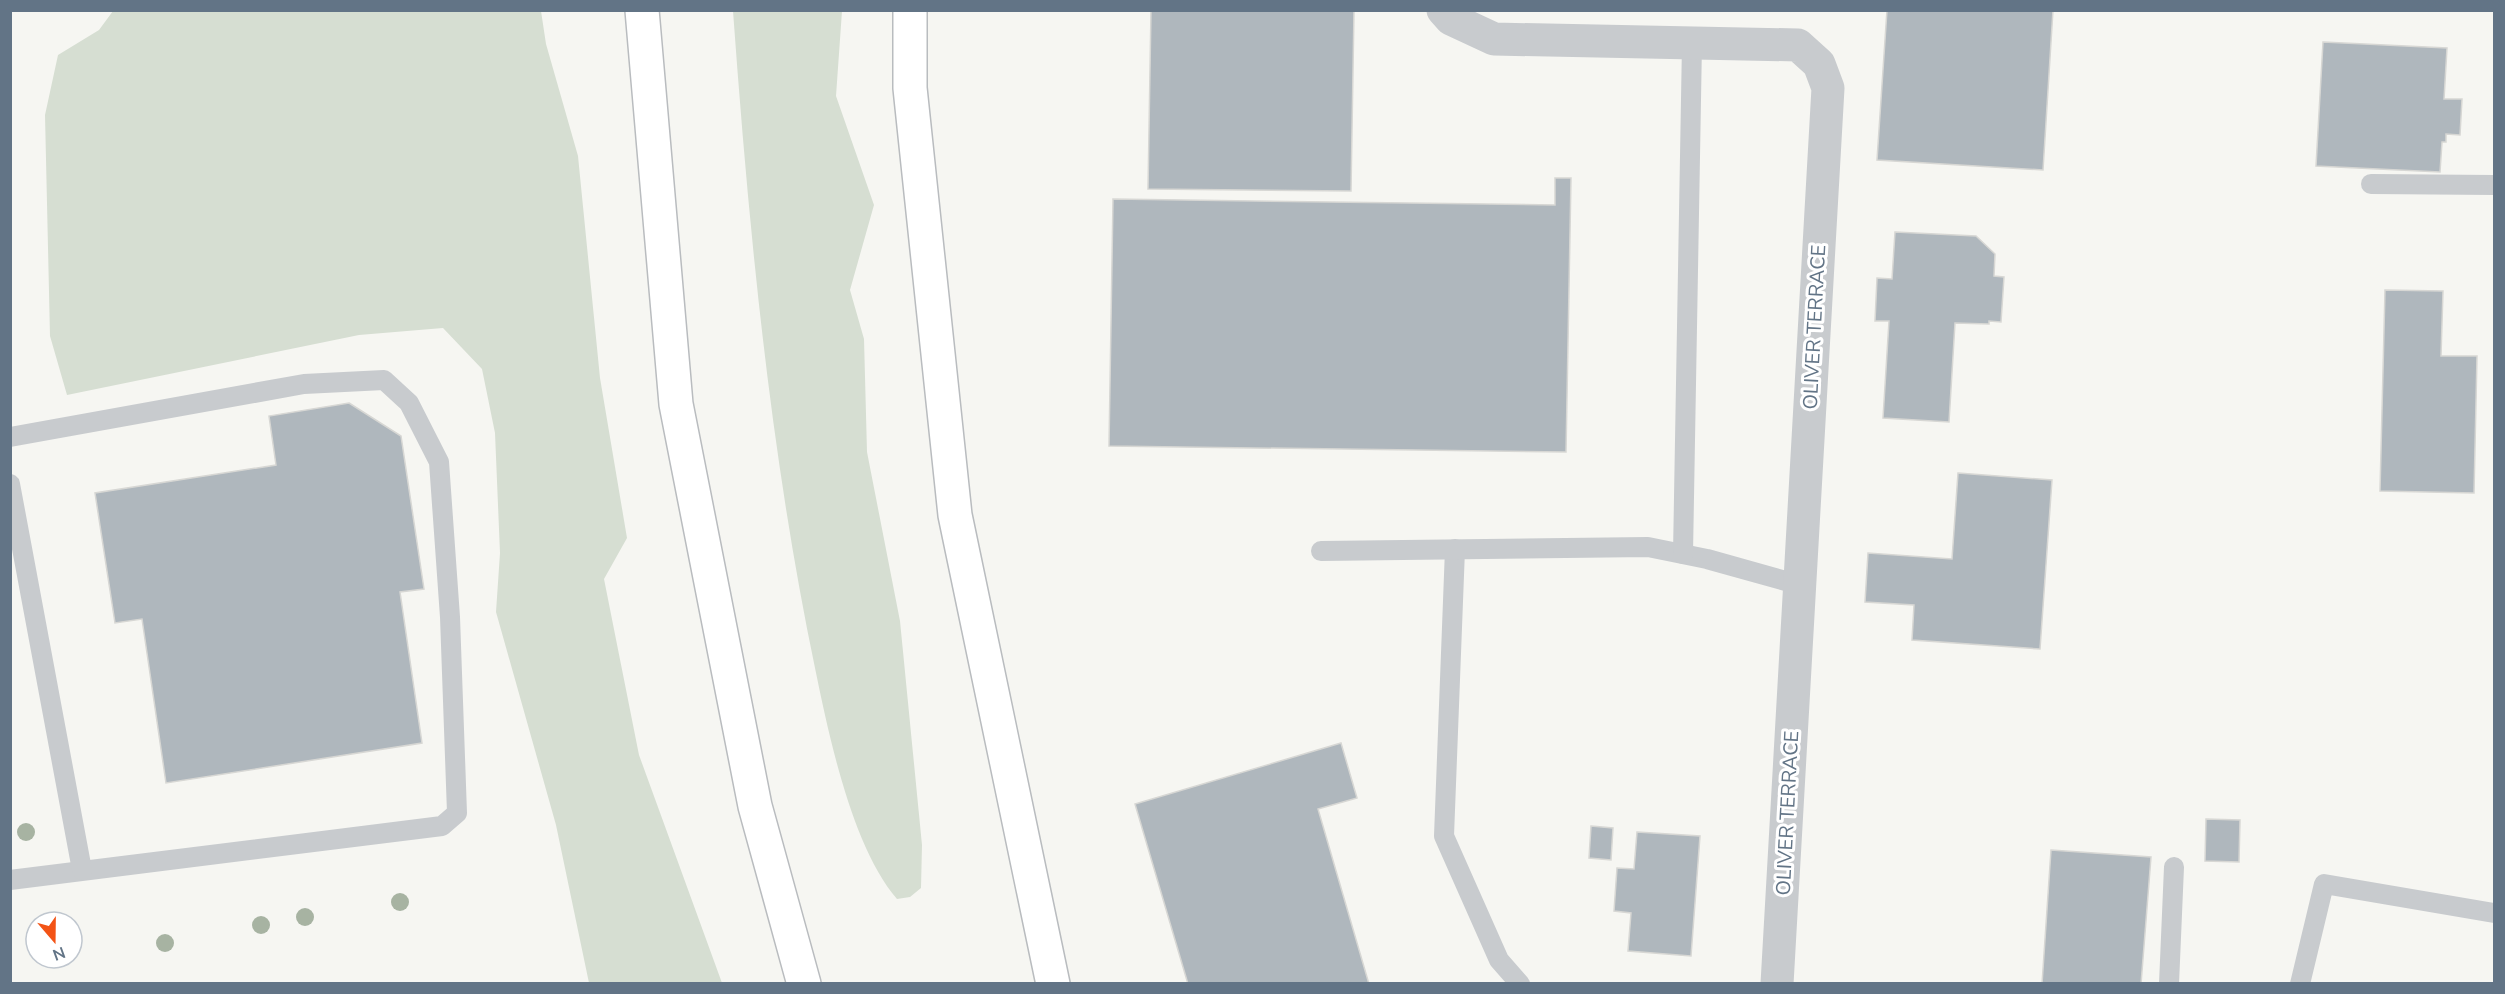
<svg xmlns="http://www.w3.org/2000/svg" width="2505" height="994" viewBox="0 0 2505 994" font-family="'Nunito Sans',sans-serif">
  <rect width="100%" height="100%" fill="#f6f6f2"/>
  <g fill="#d6ded2">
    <path d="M113,11H541L546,44L578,156L600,378L627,538L604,579L639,755L722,983H589L556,825L496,612L500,553L495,433L482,369L443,328L359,335L67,395L50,336L45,115L58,55L99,30Z"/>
    <path d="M733,11H842L836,96L874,205L850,290L864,339L867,452L900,621L922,845L921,888L910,897L897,899C852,847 829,736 815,668C770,452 749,231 733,11Z"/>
  </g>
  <g fill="#afb7bd" stroke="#d7d7d4" stroke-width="1.5">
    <path d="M1151,10H1354L1351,191L1148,189Z"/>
    <path d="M1887,10H2053L2043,170L1877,160Z"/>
    <path d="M2323,42L2447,48L2444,99H2462L2460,135L2446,134V142H2442L2440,172L2316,166Z"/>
    <path d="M1555,178H1571L1566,452L1109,446L1113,199L1555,205Z"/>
    <path d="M1895,232L1976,236L1995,254L1994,276L2004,277L2001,322L1989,321V324L1955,323L1949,422L1883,418L1889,321H1875L1877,278L1892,279Z"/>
    <path d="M2385,290L2443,291L2441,356H2477L2474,493L2380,491Z"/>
    <path d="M349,403L401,436L424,589L400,592L422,743L166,783L142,619L115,623L95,493L276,465L269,416Z"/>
    <path d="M1958,473L2052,480L2040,649L1912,640L1914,605L1865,602L1868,553L1952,559Z"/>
    <path d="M1341,743L1357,798L1318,809L1369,984H1188L1135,804Z"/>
    <path d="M2206,819L2240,820L2239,862L2205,861Z"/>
    <path d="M1591,826L1613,828L1611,860L1589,858Z"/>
    <path d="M1637,832L1700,836L1691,956L1628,951L1631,913L1614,911L1617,868L1634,869Z"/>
    <path d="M2051,850L2151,857L2141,984H2042Z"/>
  </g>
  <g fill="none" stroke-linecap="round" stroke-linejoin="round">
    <defs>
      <g id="motorway">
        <path d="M642,10L676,404L755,806L804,984"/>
        <path d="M910,10V88L955,515L1053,984"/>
      </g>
    </defs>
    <use href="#motorway" stroke="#b9bcbf" stroke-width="36"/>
    <g stroke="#c8cbce" stroke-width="20">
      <path d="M2371,184L2494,185"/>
      <path d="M10,437L304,384L384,380L409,403L439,462L450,617L457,813L442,826L10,880"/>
      <path d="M10,484L82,870"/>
      <path d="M1455,549L1444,836L1499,960L1520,984"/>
      <path d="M1321,551L1648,547L1707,559L1800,585"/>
      <path d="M1683,554L1692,43"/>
      <path d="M2169,984L2174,867"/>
      <path d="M2300,984L2324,884L2494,913"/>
    </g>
    <path stroke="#c8cbce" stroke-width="33" d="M1443,10L1451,19L1494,39L1798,45L1819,64L1828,88L1777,984"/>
    <use href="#motorway" stroke="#fff" stroke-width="33"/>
  </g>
  <g fill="#a7b3a2">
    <circle cx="26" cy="832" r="9"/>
    <circle cx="400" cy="902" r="9"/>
    <circle cx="305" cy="917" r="9"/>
    <circle cx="261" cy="925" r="9"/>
    <circle cx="165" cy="943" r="9"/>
  </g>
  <g text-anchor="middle" stroke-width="6" stroke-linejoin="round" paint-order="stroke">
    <g font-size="20" fill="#627486" stroke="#fff">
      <text transform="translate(1814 327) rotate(-87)" y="7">OLIVER TERRACE</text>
      <text transform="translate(1787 813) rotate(-87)" y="7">OLIVER TERRACE</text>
    </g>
  </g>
  <rect width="2505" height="994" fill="none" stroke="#627486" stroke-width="24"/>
  <g transform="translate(54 940) rotate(160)"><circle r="28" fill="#ffffff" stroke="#c0c7cf" stroke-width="1.5"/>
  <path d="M0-4.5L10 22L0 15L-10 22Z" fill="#f35315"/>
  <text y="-9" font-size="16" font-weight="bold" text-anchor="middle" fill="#627486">N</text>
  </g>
</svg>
